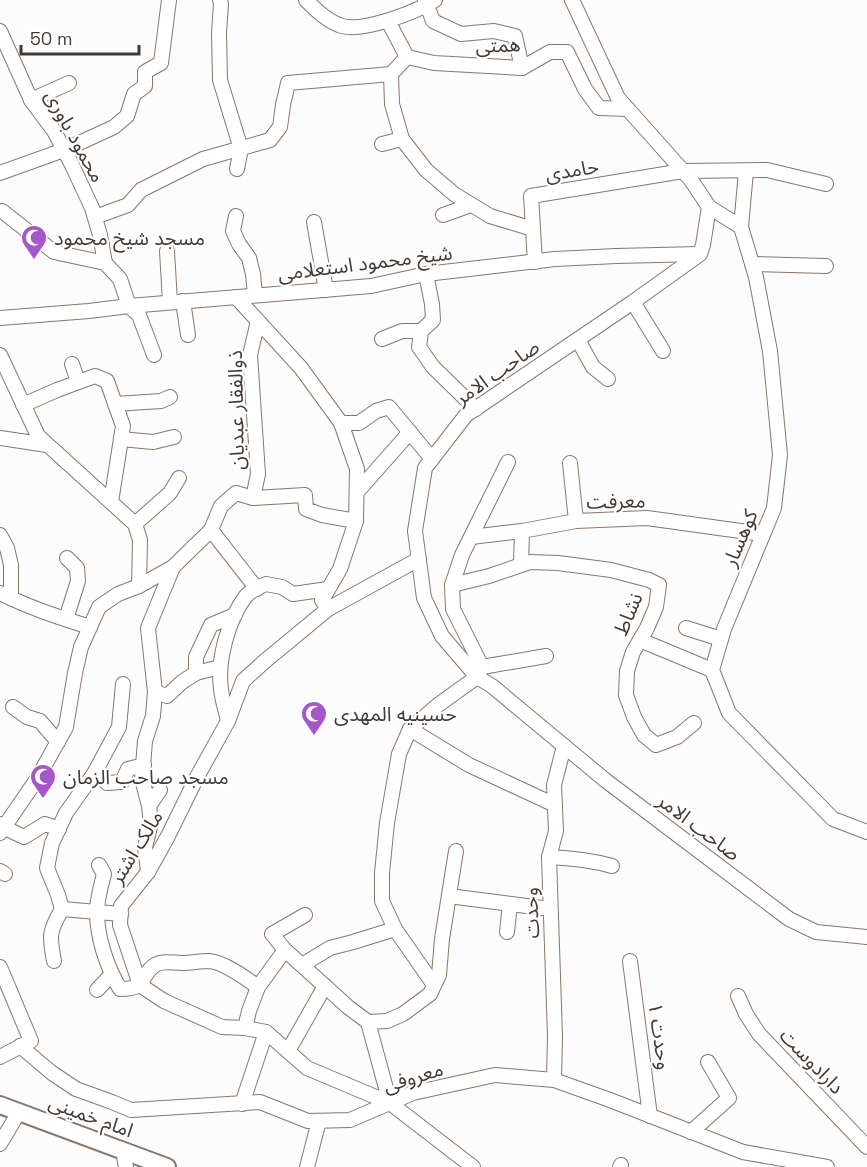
<svg xmlns="http://www.w3.org/2000/svg" width="867" height="1167" viewBox="0 0 867 1167" font-family="'Space Grotesk','Noto Sans Arabic',sans-serif">
  <rect width="100%" height="100%" fill="#fcfcfc"/>
  <g fill="none" stroke-linecap="round" stroke-linejoin="round">
    <defs>
      <g id="minor">
        <path d="M220,0L221,4L219,33L220,80L241,149L237,169"/>
        <path d="M306,0C315,9 326,20 339,25C360,34 416,12 435,0"/>
        <path d="M425,0L433,21L461,34L494,31L515,36L522,68"/>
        <path d="M572,0L618,98L691,180L709,207L703,245L700,254L633,302L466,415L425,468L415,531L424,598L442,636L477,677L492,686L605,780L789,919L816,932L867,937"/>
        <path d="M388,21L407,57"/>
        <path d="M0,31L31,100L54,131L72,165L92,208L100,235L105,263"/>
        <path d="M407,57L434,63L522,68L550,52H567L585,89L599,108L628,109"/>
        <path d="M407,57L391,74L392,104L402,139L426,170L454,194L490,216L533,229"/>
        <path d="M31,100L69,83"/>
        <path d="M382,144L402,139"/>
        <path d="M0,173L64,150L114,127L127,116L134,94L145,86V72L161,63L169,0"/>
        <path d="M709,207L741,227L756,277L770,351L780,455L774,508L724,629L712,670L729,713L833,819L867,832"/>
        <path d="M2,211L54,252L105,263L120,279L129,306L139,315L154,355"/>
        <path d="M443,215L471,205"/>
        <path d="M236,216L233,231L239,244L249,258L253,274L255,295"/>
        <path d="M95,217L128,205L141,190L203,159L270,140L280,127L283,105L288,83L391,74"/>
        <path d="M314,222L326,290"/>
        <path d="M741,227L746,171"/>
        <path d="M167,251L170,302"/>
        <path d="M535,262L531,196L683,171L767,170L826,184"/>
        <path d="M752,264L826,266"/>
        <path d="M426,274L432,304L433,320L421,331L419,347L433,367L476,409"/>
        <path d="M236,297L301,368L341,423L357,469L356,521L340,569L322,600L328,609L419,559"/>
        <path d="M183,301L188,335"/>
        <path d="M633,302L663,351"/>
        <path d="M0,318L89,311L129,306L371,286L426,274L555,259L616,256L699,254"/>
        <path d="M382,339L402,331H421"/>
        <path d="M578,340L593,367L608,379"/>
        <path d="M0,355L38,436L135,524L140,540L139,586"/>
        <path d="M72,364L78,382"/>
        <path d="M115,404L161,401L170,397"/>
        <path d="M23,405L57,390L95,376L107,381L123,426L111,502"/>
        <path d="M341,423H359L376,411L389,407L432,459"/>
        <path d="M0,438L47,445"/>
        <path d="M121,439L153,442L174,437"/>
        <path d="M570,463L576,521"/>
        <path d="M357,492L410,432"/>
        <path d="M253,498L258,474L250,355L258,321"/>
        <path d="M135,524L170,493L179,478"/>
        <path d="M211,530L257,589"/>
        <path d="M0,535L7,548L11,565V598"/>
        <path d="M471,537L522,531L576,521L647,518L762,534"/>
        <path d="M521,565L522,531"/>
        <path d="M452,585L489,576L530,562L558,563L611,570L649,580L659,585L656,607L647,628L633,652L627,671L626,695L634,717L644,735L656,745L677,737L694,723"/>
        <path d="M0,593C30,608 58,617 90,627"/>
        <path d="M328,609L265,661L243,681L228,721L197,777L168,836L148,872L121,906L120,925L140,985L164,1001L222,1027L245,1028L266,1032L307,1068L390,1103L473,1167"/>
        <path d="M66,619L78,581L77,568L67,558"/>
        <path d="M686,628L721,639"/>
        <path d="M640,640L712,670"/>
        <path d="M482,667L546,656"/>
        <path d="M196,673V657L211,625L235,615"/>
        <path d="M155,692L167,696L182,682L196,673L220,667"/>
        <path d="M13,707L27,717L40,721L58,742"/>
        <path d="M228,721C226,711 222,700 221,689C217,661 228,619 246,596C250,591 259,587 266,584L282,587L293,594L328,589"/>
        <path d="M410,729L469,765L555,805"/>
        <path d="M95,772L107,783L122,782L128,769L144,765"/>
        <path d="M149,806L160,790"/>
        <path d="M0,824L3,827L24,837L45,824L59,829"/>
        <path d="M0,833L37,779L66,727L75,673L81,647L99,607L118,594L139,586L173,567L211,530L221,506L236,493L253,498L305,495L306,509L322,515L356,521"/>
        <path d="M549,857C571,858 591,860 612,866"/>
        <path d="M99,865L104,874C101,886 97,899 97,912C97,938 107,967 120,989C150,989 138,976 155,965C163,960 172,963 182,963C191,963 200,961 209,961C224,962 247,979 258,987"/>
        <path d="M0,871L5,874"/>
        <path d="M148,872L145,847L151,823L149,806L142,779L145,741L153,716L155,692L148,628L173,567"/>
        <path d="M449,896L550,909"/>
        <path d="M62,909L121,914"/>
        <path d="M305,915L272,934L285,950L348,1007L368,1022L387,1021L403,1014L430,994L439,975L442,939L456,851"/>
        <path d="M507,932L510,904"/>
        <path d="M54,961C49,935 49,932 62,909L58,895L47,868L52,843L66,813L95,772L119,727L123,684"/>
        <path d="M630,961L650,1116"/>
        <path d="M302,965L330,948L353,942L395,929"/>
        <path d="M0,967L31,1041L0,1057"/>
        <path d="M434,985L395,929L382,901V873L387,823L399,754L410,729L438,705L477,677L482,667L453,609L452,585L462,555L508,462"/>
        <path d="M97,990L111,975"/>
        <path d="M738,996L746,1014L759,1034L867,1147"/>
        <path d="M368,1022L390,1103"/>
        <path d="M245,1028L249,1011L258,987L285,950"/>
        <path d="M20,1046L52,1073L76,1089L112,1102L131,1110L260,1102L308,1121L350,1120L413,1093L495,1075L554,1080L610,1100L743,1152L827,1167"/>
        <path d="M288,1051L325,986"/>
        <path d="M554,1080L555,1036L549,857L556,831L554,785L564,746"/>
        <path d="M242,1104L266,1032"/>
        <path d="M691,1132L729,1098L708,1062"/>
        <path d="M0,1144L19,1112"/>
        <path d="M123,1151L126,1167"/>
        <path d="M307,1167L319,1121"/>
        <path d="M620,1167L621,1165"/>
      </g>
      <path id="tertiary" d="M0,1105L167,1167"/>
    </defs>
    <use href="#minor" stroke="#8c7566" stroke-width="16"/>
    <use href="#tertiary" stroke="#8c7566" stroke-width="20"/>
    <use href="#minor" stroke="#fff" stroke-width="14"/>
    <use href="#tertiary" stroke="#fff" stroke-width="16"/>
  </g>
  <defs>
    <symbol id="mosque-pin" viewBox="-11 -11 22 30"><path d="M0 17L-7.5 6A9.5 9.5 0 1 1 7.5 6Z" fill="#a557c9" stroke="#fff"/><path d="M3.5-4.9A6 6 0 1 0 3.5 4.9A5 5 0 1 1 3.5-4.9Z" fill="#fff"/></symbol>
  </defs>
  <g fill-rule="evenodd">
    <use href="#mosque-pin" x="19" y="223" width="30" height="40"/>
    <use href="#mosque-pin" x="299" y="699" width="30" height="40"/>
    <use href="#mosque-pin" x="28" y="762" width="30" height="40"/>
  </g>
  <g text-anchor="middle" stroke-width="4.5" stroke-linejoin="round" paint-order="stroke">
    <g font-size="20" fill="#443a33" stroke="#fff">
      <text transform="translate(498 45) rotate(-2)" y="7">همتی</text>
      <text transform="translate(75 136) rotate(61)" y="7">محمود باوری</text>
      <text transform="translate(572 170) rotate(-9)" y="7">حامدی</text>
      <text transform="translate(365 263) rotate(-7)" y="7">شیخ محمود استعلامی</text>
      <text transform="translate(497 372) rotate(-35)" y="7">صاحب الامر</text>
      <text transform="translate(236 410) rotate(-91)" y="7">ذوالفقار عبدیان</text>
      <text transform="translate(616 501) rotate(-1)" y="7">معرفت</text>
      <text transform="translate(740 538) rotate(-67)" y="7">کوهسار</text>
      <text transform="translate(628 614) rotate(-67)" y="7">نشاط</text>
      <text transform="translate(699 827) rotate(37)" y="7">صاحب الامر</text>
      <text transform="translate(136 847) rotate(-58)" y="7">مالک اشتر</text>
      <text transform="translate(531 913) rotate(-92)" y="7">وحدت</text>
      <text transform="translate(660 1036) rotate(82)" y="7">وحدت ۱</text>
      <text transform="translate(812 1061) rotate(46)" y="7">دارادوست</text>
      <text transform="translate(413 1077) rotate(-17)" y="7">معروفی</text>
      <text transform="translate(91 1116) rotate(20)" y="7">امام خمینی</text>
    </g>
    <g font-size="20" fill="#443a33" stroke="#fff" text-anchor="start">
      <text x="54" y="245">مسجد شیخ محمود</text>
      <text x="334" y="721">حسینیه المهدی</text>
      <text x="63" y="784">مسجد صاحب الزمان</text>
    </g>
  </g>
  <path d="M21 45v9h118v-9" fill="none" stroke="#443a33" stroke-width="3"/>
  <text x="30" y="45" font-size="18" fill="#443a33" stroke="#ffffff" stroke-width="4.5" paint-order="stroke">50 m</text>
</svg>
